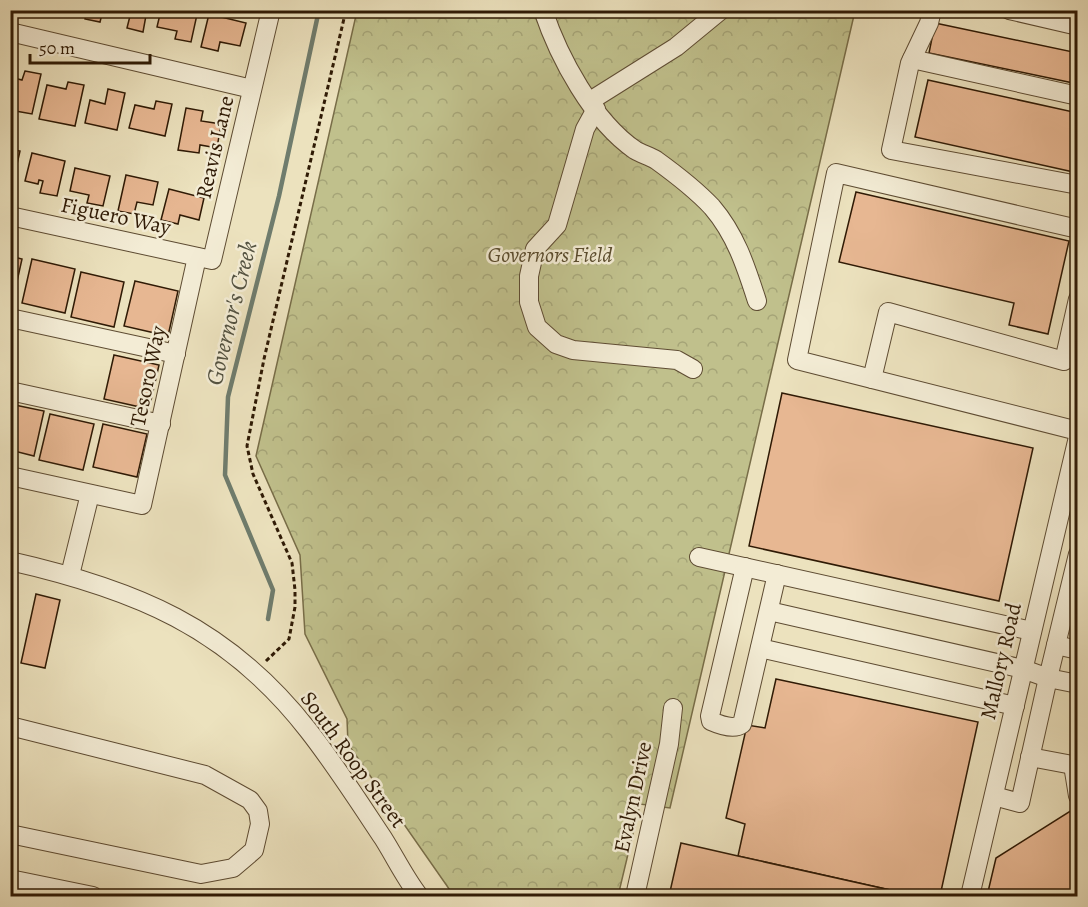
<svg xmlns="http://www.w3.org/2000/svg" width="1088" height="907" viewBox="0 0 1088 907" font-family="Alegreya,serif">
  <defs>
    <pattern id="park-crowns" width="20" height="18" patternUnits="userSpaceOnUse" patternTransform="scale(1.5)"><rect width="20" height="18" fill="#c0c08c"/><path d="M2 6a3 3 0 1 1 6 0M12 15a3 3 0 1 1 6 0" fill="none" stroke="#a5a477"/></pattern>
  </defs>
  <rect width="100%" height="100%" fill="#ece2be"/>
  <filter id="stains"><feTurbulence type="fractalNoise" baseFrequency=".00333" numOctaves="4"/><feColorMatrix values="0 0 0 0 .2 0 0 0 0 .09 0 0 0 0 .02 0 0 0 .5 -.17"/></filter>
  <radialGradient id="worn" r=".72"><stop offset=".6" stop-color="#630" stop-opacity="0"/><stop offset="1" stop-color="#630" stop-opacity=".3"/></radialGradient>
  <path fill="url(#park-crowns)" stroke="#786d48" stroke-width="1.5" d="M357,11H855L670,808L640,804L618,896H454L348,744L347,719L305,634L300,555L256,456Z"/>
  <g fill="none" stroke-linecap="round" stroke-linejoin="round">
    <path stroke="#6f7c6d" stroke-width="4.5" d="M268,619L273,590L225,475L228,397L279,196L319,10"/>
  </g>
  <g fill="#e7b792" stroke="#2f1a05" stroke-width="1.5">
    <path d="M87,10H103L100,22L85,19Z"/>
    <path d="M115,10H147L143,32L127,28L130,16Z"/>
    <path d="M161,10H198L191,42L175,39L177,31L157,27Z"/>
    <path d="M209,14L246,23L240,46L220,42L218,51L201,47Z"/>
    <path d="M935,23L1078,53V84L929,53Z"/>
    <path d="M25,71L41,74L32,114L10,110V77L22,80Z"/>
    <path d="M928,80L1078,113V173L915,137Z"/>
    <path d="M68,82L84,85L75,126L39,119L47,85L66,89Z"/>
    <path d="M108,89L125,93L117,130L85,123L90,100L105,104Z"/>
    <path d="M156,101L172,104L165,136L129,128L135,105L154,109Z"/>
    <path d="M186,108L203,111L201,121L221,124L217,148L200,145L199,153L178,150Z"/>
    <path d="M10,149L20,151L12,186L10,185Z"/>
    <path d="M32,153L65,161L57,196L40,193L43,181L39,180L38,184L25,181Z"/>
    <path d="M75,168L110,176L103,206L87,203L89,195L70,191Z"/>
    <path d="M126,175L158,182L153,205L137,202L134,214L118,211Z"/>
    <path d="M169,189L204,198L199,220L180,215L178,224L161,220Z"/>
    <path d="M856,192L1069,241L1048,334L1009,325L1014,303L839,262Z"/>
    <path d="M10,256L22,259L12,304H10Z"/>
    <path d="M32,259L75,269L65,313L22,303Z"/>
    <path d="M81,272L124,282L114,327L71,317Z"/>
    <path d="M135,281L178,291L168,336L124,326Z"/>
    <path d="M114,355L159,365L149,409L104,399Z"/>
    <path d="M782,393L1033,448L999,601L749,546Z"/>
    <path d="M10,404L44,411L34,456L10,450Z"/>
    <path d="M50,414L94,424L83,470L39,460Z"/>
    <path d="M103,424L147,434L137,477L93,467Z"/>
    <path d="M36,594L60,600L45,668L21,663Z"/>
    <path d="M776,679L978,722L940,896H917L738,856L745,824L726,818L747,725L765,728Z"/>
    <path d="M1072,810L1078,820V896H987L996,858Z"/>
    <path d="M681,843L738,856L917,896H669Z"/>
  </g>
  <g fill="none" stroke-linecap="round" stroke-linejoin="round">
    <defs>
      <g id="minor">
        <path d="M543,10C559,58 593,121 635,150C642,154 649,156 656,160C674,173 697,191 712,207C736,235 746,267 757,301"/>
        <path d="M932,10L929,23L910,63L891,150L1078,185"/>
        <path d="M1009,10L1078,26"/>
        <path d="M10,32L252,89"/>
        <path d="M912,59L1078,96"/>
        <path d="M590,101L676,47L721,10"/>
        <path d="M596,109L585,129L557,225L535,249L529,276V302L537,327L556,344L573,350L677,360L693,369"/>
        <path d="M10,216L212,260L271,10"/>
        <path d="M1078,229L836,173L797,360L1078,431"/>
        <path d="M10,318L176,354"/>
        <path d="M872,379L888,312L1064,361L1078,299"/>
        <path d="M10,391L161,424"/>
        <path d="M10,476L142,505L197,257"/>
        <path d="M699,557L1032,631"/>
        <path d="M10,561C134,589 228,627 308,730C334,763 359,802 383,838C395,857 405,878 419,896"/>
        <path d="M745,567L710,716L711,721C720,725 734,730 742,724L743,720L777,574"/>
        <path d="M70,575L90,494"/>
        <path d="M769,611L1023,669L1048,678L1078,554"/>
        <path d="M1056,645L1078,650"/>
        <path d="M760,648L1015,706"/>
        <path d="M10,726L205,775L250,800L258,811L260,824L254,850L233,868L201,874L10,834"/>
        <path d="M1030,757L1078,766"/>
        <path d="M1073,765L1078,796"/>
        <path d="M994,796L1020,803L1048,678L1078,684"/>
        <path d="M10,879L93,896"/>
        <path d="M635,896L669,744L673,708"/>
        <path d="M970,896L1078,437"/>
      </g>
    </defs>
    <use href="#minor" stroke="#5e4c33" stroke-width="20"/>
    <path stroke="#2f1a05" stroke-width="3" stroke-dasharray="4.5 3" stroke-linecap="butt" d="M266,661L289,639L295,607V590L292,563L253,474L247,446L264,359L346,10"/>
    <use href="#minor" stroke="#f3ecd5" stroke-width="18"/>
  </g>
  <g text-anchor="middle" stroke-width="5" stroke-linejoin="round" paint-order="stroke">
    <g font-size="22" fill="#2f1a05" stroke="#f3ecd5">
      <text transform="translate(214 147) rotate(-77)" y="8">Reavis Lane</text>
      <text transform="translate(116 215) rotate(12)" y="8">Figuero Way</text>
      <text transform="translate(147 376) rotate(-78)" y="8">Tesoro Way</text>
      <text transform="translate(1000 661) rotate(-77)" y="8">Mallory Road</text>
      <text transform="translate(354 759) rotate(54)" y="8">South Roop Street</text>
      <text transform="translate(632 797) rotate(-78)" y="8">Evalyn Drive</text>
    </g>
    <g font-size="22" font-style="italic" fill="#5a4c2e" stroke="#f3ecd5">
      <text x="550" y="262">Governors Field</text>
    </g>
    <g font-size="24" font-style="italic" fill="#545342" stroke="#f3ecd5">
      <text transform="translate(231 313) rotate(-76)" y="8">Governor's Creek</text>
    </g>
  </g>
  <rect width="1088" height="907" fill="none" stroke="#ece2be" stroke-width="36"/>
  <rect x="12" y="12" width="1064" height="883" fill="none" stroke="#2f1a05" stroke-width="3"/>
  <rect x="18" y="18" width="1052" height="871" fill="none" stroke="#2f1a05" stroke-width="1.5"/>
  <path d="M30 54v9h120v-9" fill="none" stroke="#2f1a05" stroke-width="3"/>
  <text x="39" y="54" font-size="18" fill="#2f1a05" stroke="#f3ecd5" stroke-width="4.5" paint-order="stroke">50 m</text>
  <rect width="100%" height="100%" filter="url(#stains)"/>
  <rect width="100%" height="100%" fill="url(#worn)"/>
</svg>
